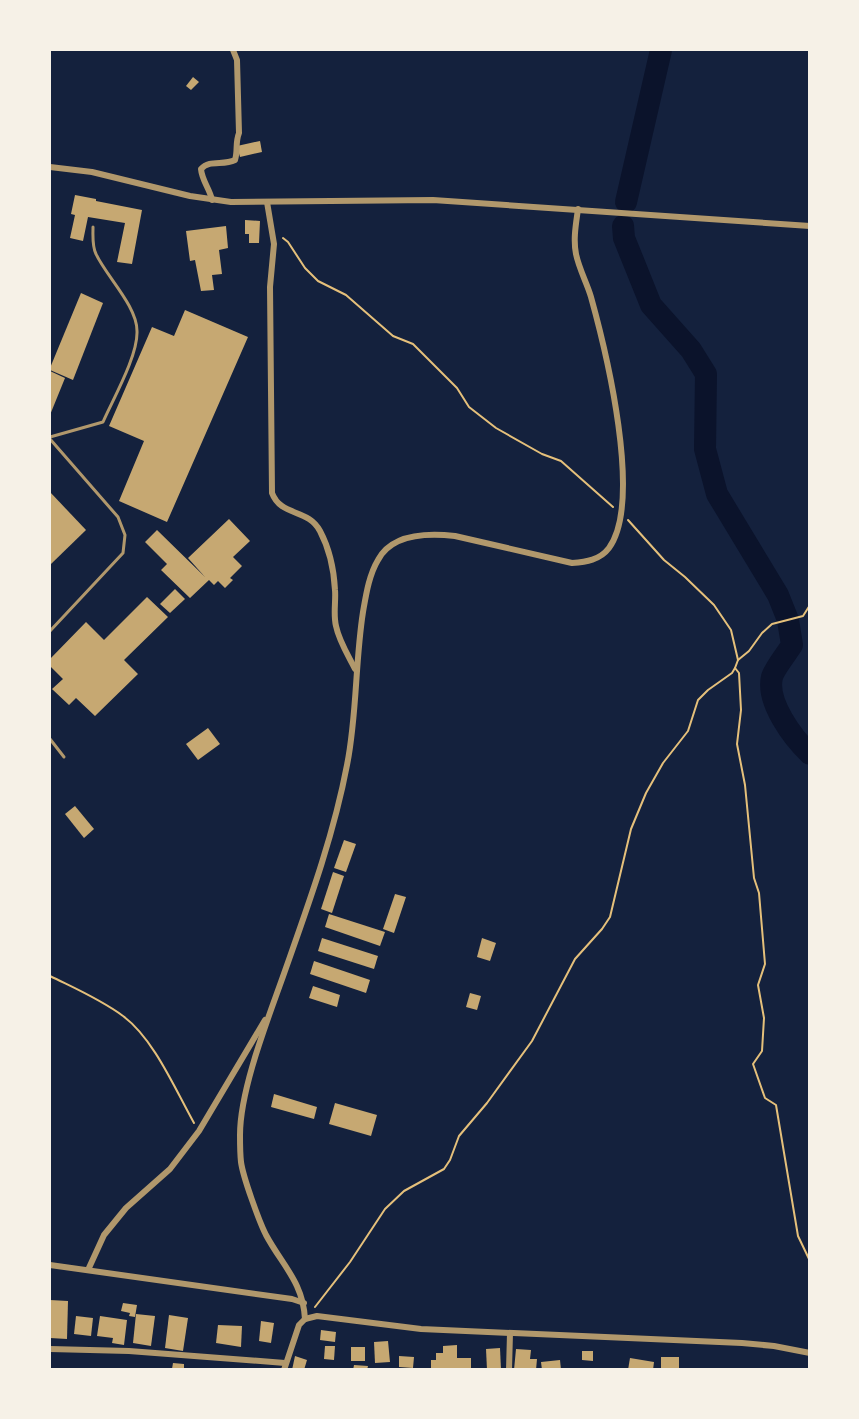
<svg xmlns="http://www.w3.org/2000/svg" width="859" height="1419" viewBox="0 0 859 1419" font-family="'Sofia Sans Condensed',sans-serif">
  <rect width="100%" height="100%" fill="#14213d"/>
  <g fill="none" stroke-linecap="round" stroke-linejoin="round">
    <g stroke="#0b132b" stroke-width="22">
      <path d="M626,202L661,50"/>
      <path d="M623,226L624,238L651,305L691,350L706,374L705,449L717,494L778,595L788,620L792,645C787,653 774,669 772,677C766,702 793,738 810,754"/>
    </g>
  </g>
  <g fill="#c6a872">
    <path d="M193,77L199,82L191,90L186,86Z"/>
    <path d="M260,141L262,152L240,157L237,146Z"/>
    <path d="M75,195L96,199V201L142,210L132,264L117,262L125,223L88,217L83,241L70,238L75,215L71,214Z"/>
    <path d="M245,220L260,221L259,243H249V234H245Z"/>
    <path d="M226,226L228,248L219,250L222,274L212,275L214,290L201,291L195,260L190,261L186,231Z"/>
    <path d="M81,293L103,303L73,380L50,370V368Z"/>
    <path d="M185,310L248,337L167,522L119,501L144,441L109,426L152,327L174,336Z"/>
    <path d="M50,371L65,378L50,415Z"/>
    <path d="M50,492L86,530L50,565Z"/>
    <path d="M229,519L250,541L233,557L242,566L230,578L233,580L225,588L218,581L214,585L209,580L190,598L161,570L167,564L145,542L157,530L205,577L188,558Z"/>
    <path d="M175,589L185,599L170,613L160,604Z"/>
    <path d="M147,597L168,617L124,660L138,674L95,716L76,698L69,705L52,689L63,679L50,666V659L86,622L104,640Z"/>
    <path d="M208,728L220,744L198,760L186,744Z"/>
    <path d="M75,806L94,829L84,838L65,814Z"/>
    <path d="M344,840L356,844L346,872L334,868Z"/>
    <path d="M333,872L344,876L332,913L321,909Z"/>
    <path d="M395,894L406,897L394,933L383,929Z"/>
    <path d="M329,914L385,932L380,946L325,927Z"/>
    <path d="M322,938L378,956L374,969L318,951Z"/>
    <path d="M482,938L496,943L490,961L477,957Z"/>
    <path d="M314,961L370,980L366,993L310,974Z"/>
    <path d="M313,986L340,995L337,1007L309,998Z"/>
    <path d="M470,993L481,996L477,1010L466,1007Z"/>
    <path d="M274,1094L317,1107L314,1119L271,1107Z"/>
    <path d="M335,1103L377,1115L371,1136L329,1124Z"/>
    <path d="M50,1300L68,1301L67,1339L50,1338Z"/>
    <path d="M123,1303L137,1305L135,1317L129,1316L130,1313L121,1311Z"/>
    <path d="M136,1314L155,1316L151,1346L133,1343Z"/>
    <path d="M169,1315L188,1318L183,1351L165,1348Z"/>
    <path d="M76,1316L93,1318L91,1336L74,1334Z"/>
    <path d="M100,1316L127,1320L124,1345L112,1343L113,1338L97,1336Z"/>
    <path d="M261,1321L274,1323L271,1343L259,1341Z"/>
    <path d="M218,1325L242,1326L241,1347L216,1343Z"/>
    <path d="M321,1330L336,1332L335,1342L320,1340Z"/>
    <path d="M388,1341L390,1362L375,1363L374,1342Z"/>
    <path d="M457,1345V1358H471V1370H431V1360H436V1353H443V1346Z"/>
    <path d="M325,1346H335L334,1360L324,1359Z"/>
    <rect x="351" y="1347" width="14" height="14"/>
    <path d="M500,1348L501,1370H487L486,1349Z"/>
    <path d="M516,1349L531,1350L530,1359H537L536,1370H514Z"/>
    <path d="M582,1351H593V1361L582,1360Z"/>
    <path d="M295,1356L307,1360L304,1370H292Z"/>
    <path d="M399,1356L414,1357L413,1368L399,1367Z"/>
    <path d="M661,1357H679V1368L661,1369Z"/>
    <path d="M630,1358L654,1362L653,1370H628Z"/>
    <path d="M560,1360L561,1370H542L541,1362Z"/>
    <path d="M173,1363L184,1364V1370L172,1369Z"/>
    <path d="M354,1365L368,1366L367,1370H353Z"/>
  </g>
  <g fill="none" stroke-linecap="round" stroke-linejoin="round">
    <g stroke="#e5c07b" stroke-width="2">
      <path d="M283,238L288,242L305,268L318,281L346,295L393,336L413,344L457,388L469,407L496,428L542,454L561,461L613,507"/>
      <path d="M628,520L664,560L685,577L714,605L731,630L738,660"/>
      <path d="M810,605L803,616L772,624L762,633L749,651L738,660L735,668L739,673L741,710L737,744L745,785L754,878L759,893L765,964L758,985L764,1018L762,1051L753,1064L765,1098L776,1105L798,1236L810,1261"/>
      <path d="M50,976C74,988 100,999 123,1016C154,1039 175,1089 194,1123"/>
      <path d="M315,1307L350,1262L385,1209L404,1191L444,1169L450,1160L459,1136L487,1103L532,1041L575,959L602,929L610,917L631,829L646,793L663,763L688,731L698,700L708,690L732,673L735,668"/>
    </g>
    <g stroke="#b1986c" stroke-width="3">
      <path d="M50,437L103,422C113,399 138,356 137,331C137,306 106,276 96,254C92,246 93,236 93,227"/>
      <path d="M50,439L118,517L125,535L123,553L50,631"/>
      <path d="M50,739L64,757"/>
    </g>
    <g stroke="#b1986c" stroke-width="6">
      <path d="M50,167L92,172L190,196L231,202L433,200L810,226"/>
      <path d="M212,200C210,189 202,181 201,169C210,159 223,166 235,160C238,151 235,143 239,133L237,60L233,50"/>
      <path d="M267,202L274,244L270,287L272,493C281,517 308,508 320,531C329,548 334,571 335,590C336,602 333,614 336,626C339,641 348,655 355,669"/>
      <path d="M50,1265L292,1299L304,1303"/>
      <path d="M88,1270L104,1235L126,1208L170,1169L199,1131L265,1020"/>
      <path d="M305,1319C303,1282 282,1265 266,1235C259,1221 243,1177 241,1162C240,1153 240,1143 240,1135C240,1091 266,1024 281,982C306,911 333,839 347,765C357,716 355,663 363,612C366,595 369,575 378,560C392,533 428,533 455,536L572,563C586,562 600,560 609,548C643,501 606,351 591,297C587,283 579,269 576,254C573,239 576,224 578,209"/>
      <path d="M50,1349L129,1351L285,1363"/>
      <path d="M284,1370L299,1325L305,1319L317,1316L421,1329L742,1343L774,1346L810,1353"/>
      <path d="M509,1370L510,1333"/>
    </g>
  </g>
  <rect width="859" height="1419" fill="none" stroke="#f6f1e7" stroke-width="102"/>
</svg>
